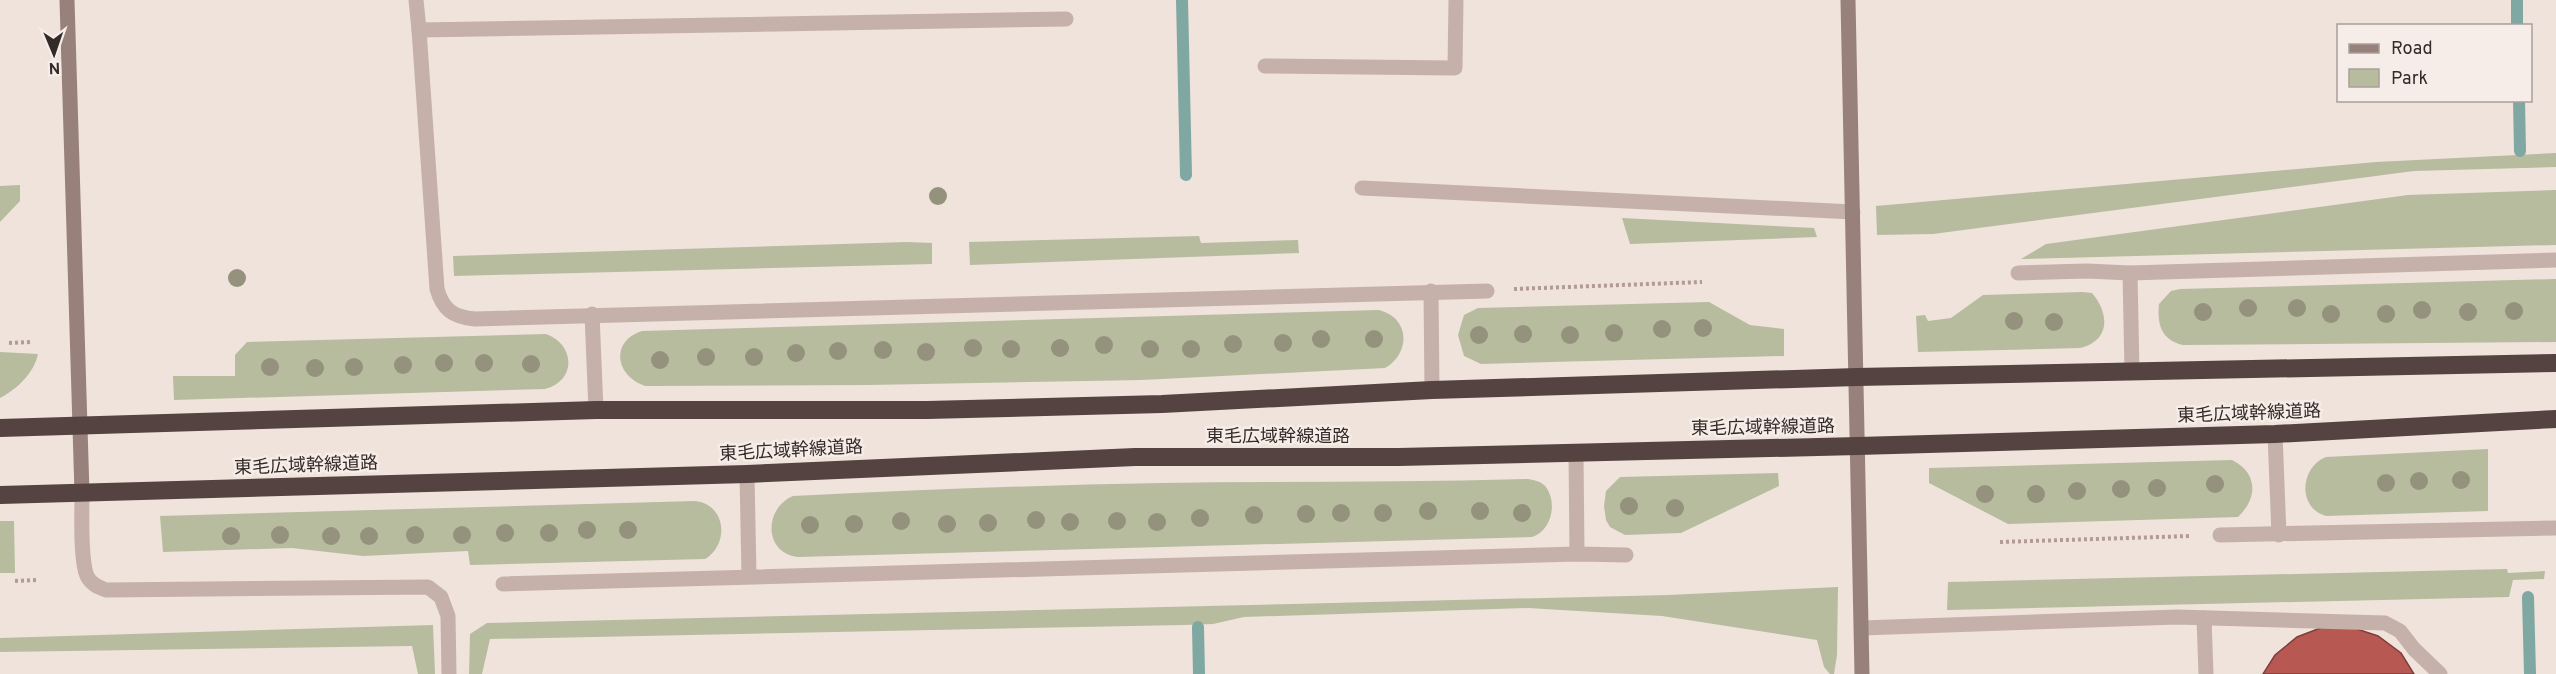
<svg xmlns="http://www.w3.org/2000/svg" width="2556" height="674" viewBox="0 0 2556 674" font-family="Overpass,'Noto Sans JP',sans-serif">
  <rect width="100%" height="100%" fill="#efe3dc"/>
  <g fill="#b7bc9e">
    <path d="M2556,153V167L2414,171L1933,234L1877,235L1876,206L2376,162Z"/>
    <path d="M20,185V201L0,222V186Z"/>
    <path d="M2556,190V245L2021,259L2046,244L2408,195Z"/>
    <path d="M1622,218L1814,228L1817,237L1630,244Z"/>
    <path d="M1199,236L1201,243L1298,240L1299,253L970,265L969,242Z"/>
    <path d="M907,242L932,243V264L454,276L453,256Z"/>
    <path d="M2556,279V342L2183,345C2161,340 2157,324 2159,304L2171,291L2180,289Z"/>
    <path d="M2082,292L2092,293C2110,314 2110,341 2080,348L1918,352L1916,316L1925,315L1928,321L1951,318L1983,295Z"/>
    <path d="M1709,302L1750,325L1784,329V356L1481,364L1464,356L1458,335L1464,315L1478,308Z"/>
    <path d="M1379,310C1410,318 1411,353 1385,368L1142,380L869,385L645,386C615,376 610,341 642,331Z"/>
    <path d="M546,334C575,344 577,381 545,389L174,400L173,376H235V355L247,342Z"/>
    <path d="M0,352L38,354C34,373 17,389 0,398Z"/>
    <path d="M2488,449V511L2326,516C2297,508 2300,467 2326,457Z"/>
    <path d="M2232,460C2258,473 2258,498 2238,517L2008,524L1929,483V468Z"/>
    <path d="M1778,473L1779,486L1681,533L1625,535L1610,527L1606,520L1604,506L1606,491L1620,477Z"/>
    <path d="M1528,479C1535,480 1542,482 1546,487C1558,504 1551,531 1532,537L798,557C763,553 764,508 793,496C915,490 1038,485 1161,483C1283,481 1406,483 1528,479Z"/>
    <path d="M695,501C726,504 730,544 705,559L470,565L468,551L363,556L292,548L163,552L160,516Z"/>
    <path d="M0,521H14L15,573H0Z"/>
    <path d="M2507,569L2508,573L2545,571L2544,579L2513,580L2509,597L1947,610L1948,582Z"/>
    <path d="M1838,587L1837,655L1834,674H1830L1824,667L1817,640L1662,616L1528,608L1244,617L1213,624L1183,625L490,639L482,674H469L470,634L487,623L1668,595Z"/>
    <path d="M433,625L435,674H418L412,646L0,652V638Z"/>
  </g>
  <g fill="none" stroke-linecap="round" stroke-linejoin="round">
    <g stroke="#7fa8a2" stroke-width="12">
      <path d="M1182,0L1186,175"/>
      <path d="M2517,0V26"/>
      <path d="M2519,100L2520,151"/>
      <path d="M2528,597L2530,674"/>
      <path d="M1198,627L1199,674"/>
    </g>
  </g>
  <path fill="#b75852" stroke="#803e39" stroke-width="1.5" d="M2323,627H2351L2378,636L2401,653L2414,674H2263L2275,655L2297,637Z"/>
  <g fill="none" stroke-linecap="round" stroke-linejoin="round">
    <g stroke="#b19b94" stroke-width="4" stroke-dasharray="3 3" stroke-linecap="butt">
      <path d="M1514,289L1702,282"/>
      <path d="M9,343L30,342"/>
      <path d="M2000,542L2191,536"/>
      <path d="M15,581L37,580"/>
    </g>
    <g stroke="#c5b1aa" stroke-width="15">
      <path d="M419,30L437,289C443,310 453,317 475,319L1487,291"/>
      <path d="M1265,66L1455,68L1456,0"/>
      <path d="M1362,188L1853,212"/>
      <path d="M2018,273L2087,271L2130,273L2556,260"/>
      <path d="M2130,273L2132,372"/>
      <path d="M1431,291L1432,390"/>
      <path d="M592,314L596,410"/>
      <path d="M2275,434L2279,535"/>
      <path d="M1576,453L1577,554"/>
      <path d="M747,474L749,576"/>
      <path d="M2220,535L2556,528"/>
      <path d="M503,584L1577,554L1626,555"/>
      <path d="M2204,618L2206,674"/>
      <path d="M1862,628L2177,617L2385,623L2400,631L2414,649L2440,674"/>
    </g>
    <g stroke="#c5b1aa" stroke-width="15">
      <path d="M416,0L419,30L1066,19"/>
      <path d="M82,493C82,513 80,559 87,576C91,584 98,587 106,590L428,587L441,597L448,616L449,674"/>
    </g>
    <g stroke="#99817b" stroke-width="15">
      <path d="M67,0L82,493"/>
      <path d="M1848,0L1862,674"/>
    </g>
    <g stroke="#544341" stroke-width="18">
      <path d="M0,428L596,410H927L1162,404L1432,390L1857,377L2556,363"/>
      <path d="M0,495L747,474L1135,457H1399L1858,446L2275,434L2556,419"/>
    </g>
  </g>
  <g fill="#94927d">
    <circle cx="938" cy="196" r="9"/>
    <circle cx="237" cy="278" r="9"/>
    <circle cx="2248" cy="308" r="9"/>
    <circle cx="2297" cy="308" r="9"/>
    <circle cx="2422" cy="310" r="9"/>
    <circle cx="2514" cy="311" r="9"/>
    <circle cx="2203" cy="312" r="9"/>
    <circle cx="2468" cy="312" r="9"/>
    <circle cx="2331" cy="314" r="9"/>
    <circle cx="2386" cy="314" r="9"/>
    <circle cx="2014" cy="321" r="9"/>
    <circle cx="2054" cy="322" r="9"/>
    <circle cx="1703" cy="328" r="9"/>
    <circle cx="1662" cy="329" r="9"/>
    <circle cx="1614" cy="333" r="9"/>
    <circle cx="1523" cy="334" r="9"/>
    <circle cx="1479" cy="335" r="9"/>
    <circle cx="1570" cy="335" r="9"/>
    <circle cx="1321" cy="339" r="9"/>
    <circle cx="1374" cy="339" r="9"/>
    <circle cx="1283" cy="343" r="9"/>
    <circle cx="1233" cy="344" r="9"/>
    <circle cx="1104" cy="345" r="9"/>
    <circle cx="973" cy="348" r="9"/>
    <circle cx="1060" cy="348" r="9"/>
    <circle cx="1011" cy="349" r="9"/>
    <circle cx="1150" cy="349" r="9"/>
    <circle cx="1191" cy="349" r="9"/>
    <circle cx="883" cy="350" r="9"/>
    <circle cx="838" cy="351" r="9"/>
    <circle cx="926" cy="352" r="9"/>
    <circle cx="796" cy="353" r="9"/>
    <circle cx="706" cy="357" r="9"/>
    <circle cx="754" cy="357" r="9"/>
    <circle cx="660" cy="360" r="9"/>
    <circle cx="444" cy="363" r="9"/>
    <circle cx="484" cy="363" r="9"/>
    <circle cx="531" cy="364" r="9"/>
    <circle cx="403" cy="365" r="9"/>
    <circle cx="270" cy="367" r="9"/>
    <circle cx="354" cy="367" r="9"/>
    <circle cx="315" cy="368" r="9"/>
    <circle cx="2461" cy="480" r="9"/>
    <circle cx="2419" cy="481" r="9"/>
    <circle cx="2386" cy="483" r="9"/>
    <circle cx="2215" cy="484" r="9"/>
    <circle cx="2157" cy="488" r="9"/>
    <circle cx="2121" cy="489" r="9"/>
    <circle cx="2077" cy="491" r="9"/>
    <circle cx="1985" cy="494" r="9"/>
    <circle cx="2036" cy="494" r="9"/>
    <circle cx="1629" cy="506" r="9"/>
    <circle cx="1675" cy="508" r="9"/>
    <circle cx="1428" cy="511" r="9"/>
    <circle cx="1480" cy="511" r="9"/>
    <circle cx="1341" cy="513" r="9"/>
    <circle cx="1383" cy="513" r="9"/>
    <circle cx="1522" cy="513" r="9"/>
    <circle cx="1306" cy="514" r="9"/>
    <circle cx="1254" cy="515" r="9"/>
    <circle cx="1200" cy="518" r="9"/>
    <circle cx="1036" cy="520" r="9"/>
    <circle cx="901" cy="521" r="9"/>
    <circle cx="1117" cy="521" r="9"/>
    <circle cx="1070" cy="522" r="9"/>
    <circle cx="1157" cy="522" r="9"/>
    <circle cx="988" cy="523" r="9"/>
    <circle cx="854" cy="524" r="9"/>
    <circle cx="947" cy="524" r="9"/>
    <circle cx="810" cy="525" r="9"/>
    <circle cx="587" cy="530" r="9"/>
    <circle cx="628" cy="530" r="9"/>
    <circle cx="505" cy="533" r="9"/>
    <circle cx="549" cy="533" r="9"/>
    <circle cx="280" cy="535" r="9"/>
    <circle cx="415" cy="535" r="9"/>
    <circle cx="462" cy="535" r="9"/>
    <circle cx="231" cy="536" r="9"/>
    <circle cx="331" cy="536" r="9"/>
    <circle cx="369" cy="536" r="9"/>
  </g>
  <g text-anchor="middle" stroke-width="5" stroke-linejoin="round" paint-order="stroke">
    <g font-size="18" fill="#342a28" stroke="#f7ede8">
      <text transform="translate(2249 413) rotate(-2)" y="6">東毛広域幹線道路</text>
      <text transform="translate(1763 427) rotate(-1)" y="6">東毛広域幹線道路</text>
      <text x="1278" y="442">東毛広域幹線道路</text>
      <text transform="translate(791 450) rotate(-3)" y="6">東毛広域幹線道路</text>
      <text transform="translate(306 465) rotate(-2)" y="6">東毛広域幹線道路</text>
    </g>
  </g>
  <rect x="2337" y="24" width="195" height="78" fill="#f7ede8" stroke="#a99f9b" stroke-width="1.5"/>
  <rect x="2349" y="44" width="30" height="9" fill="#99817b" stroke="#a99f9b" stroke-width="1.5"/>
  <text x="2391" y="54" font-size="18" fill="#342a28">Road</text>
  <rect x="2349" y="69" width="30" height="18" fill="#b7bc9e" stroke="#a99f9b" stroke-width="1.5"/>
  <text x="2391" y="84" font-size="18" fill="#342a28">Park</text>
  <g transform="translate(54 54) rotate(178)" stroke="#f7ede8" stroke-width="4.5" paint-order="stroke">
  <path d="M0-4.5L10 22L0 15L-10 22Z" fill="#342a28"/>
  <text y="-9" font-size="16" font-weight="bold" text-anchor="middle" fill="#342a28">N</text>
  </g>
</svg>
